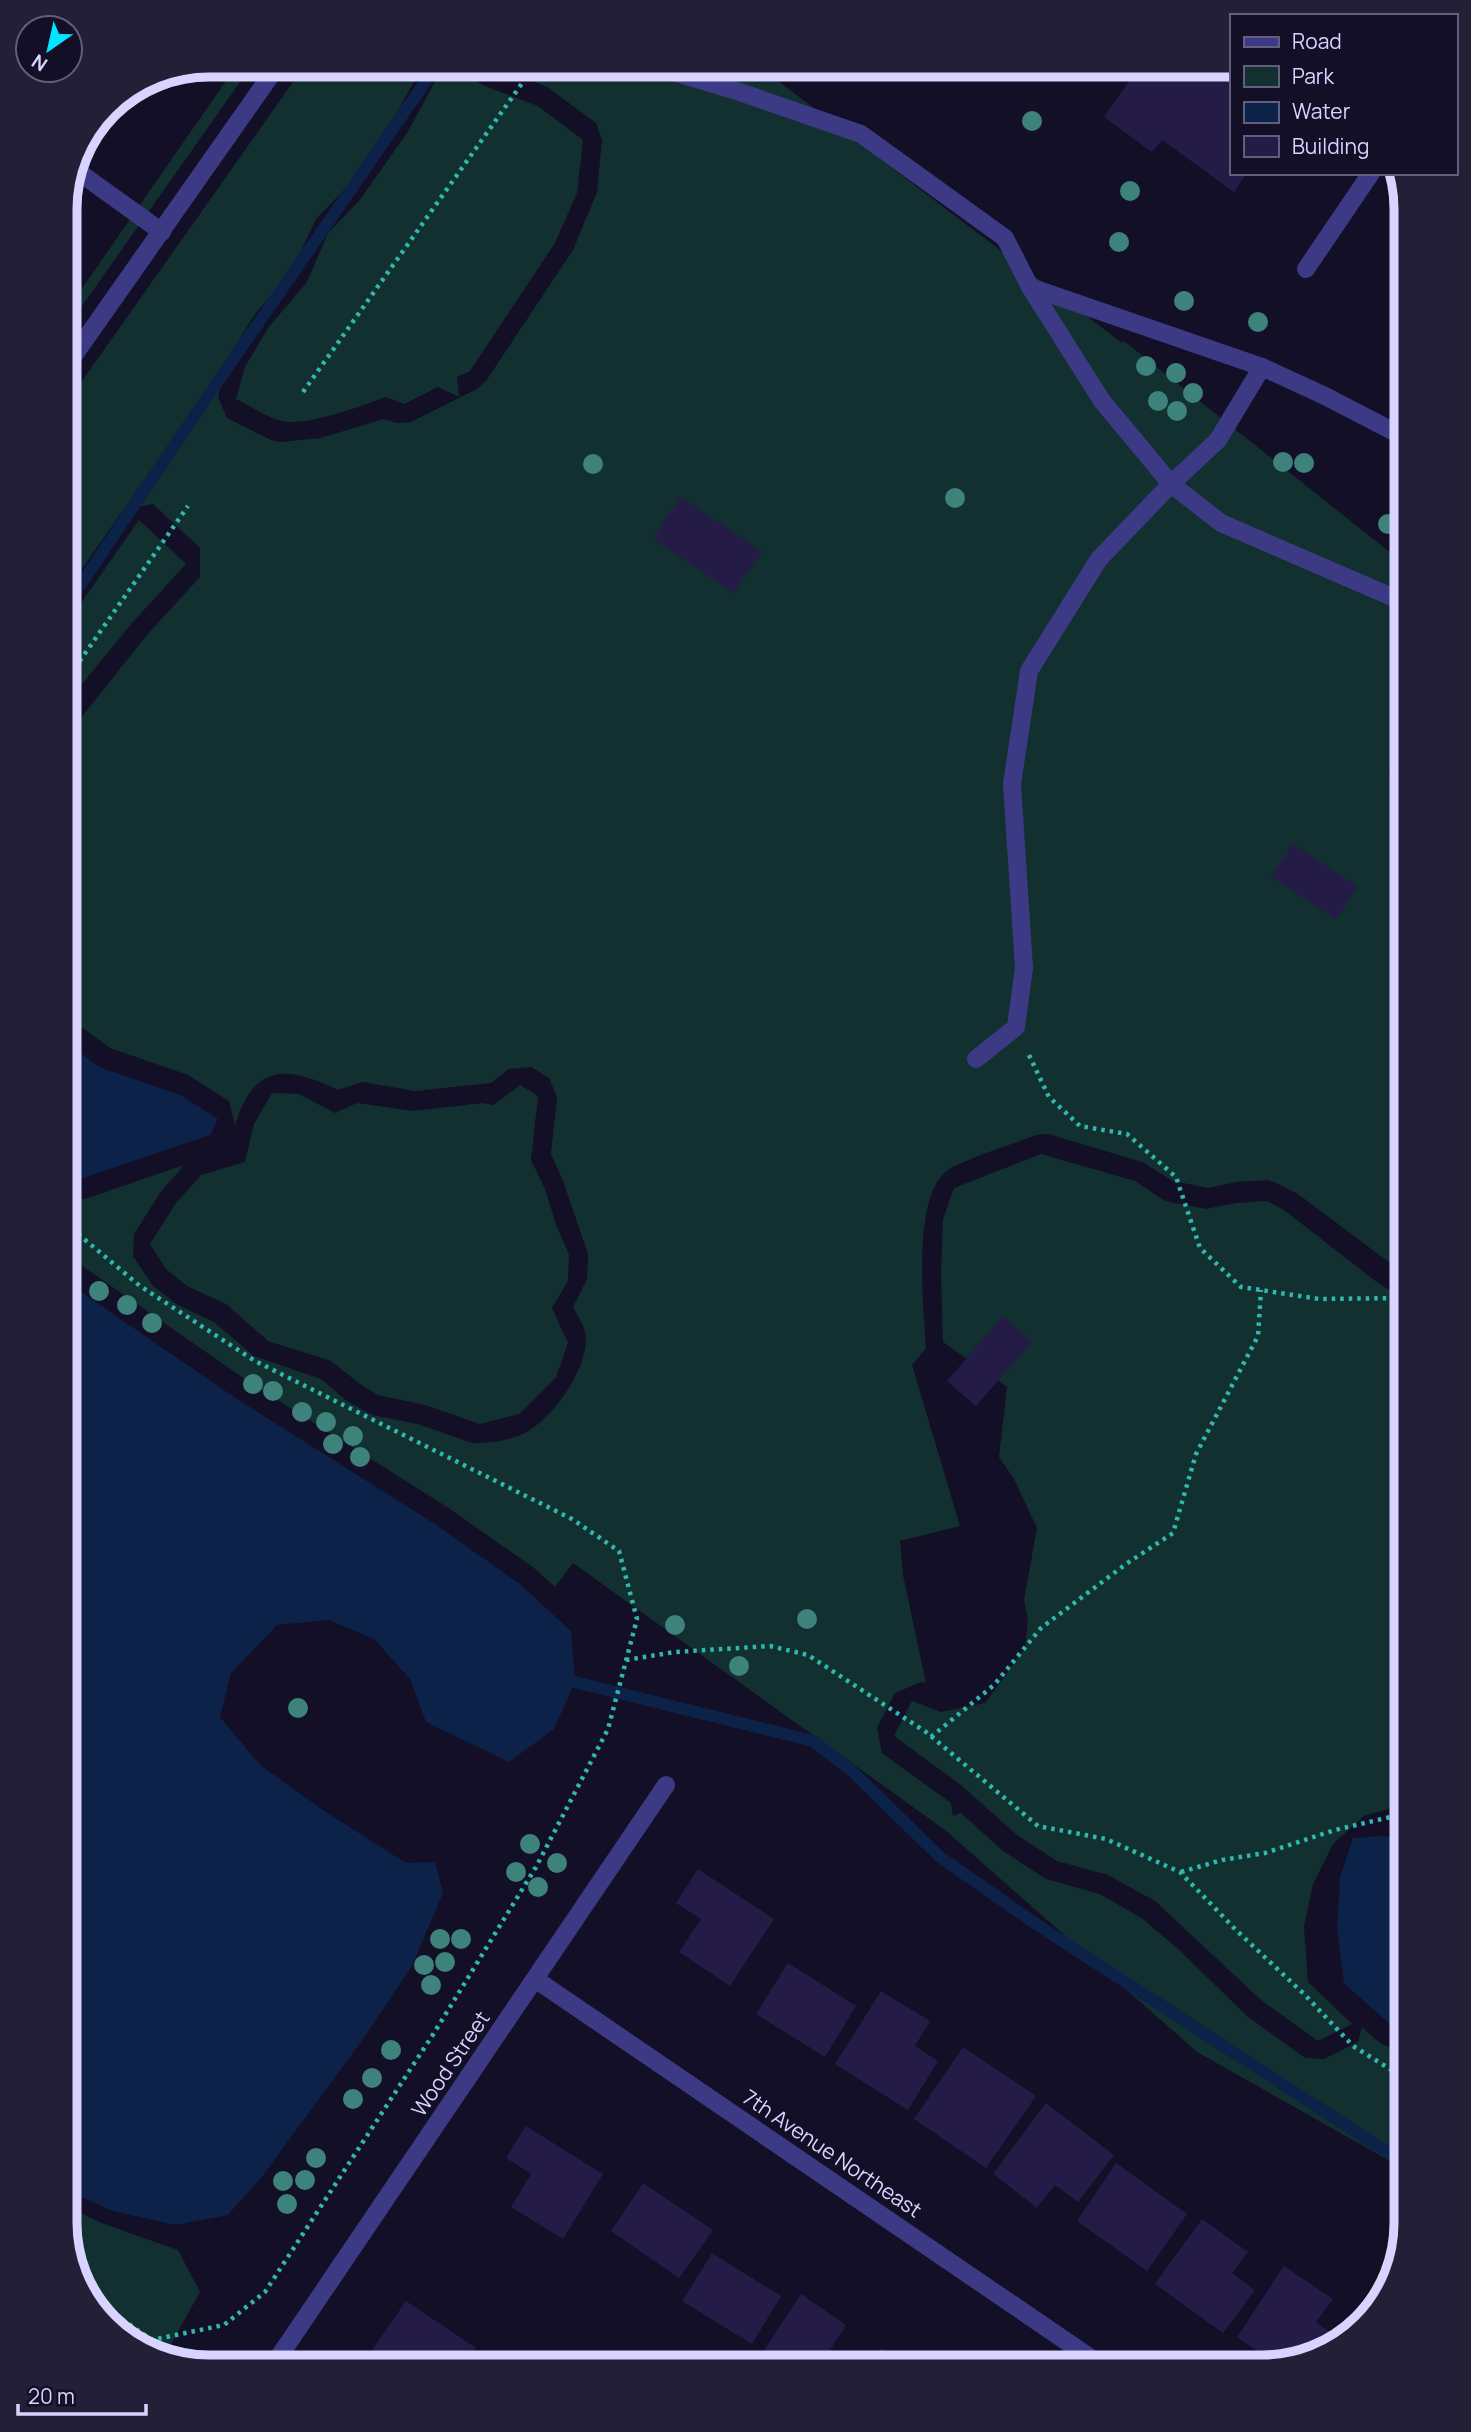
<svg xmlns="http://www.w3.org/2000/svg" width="1471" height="2432" viewBox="0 0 1471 2432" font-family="Manrope,sans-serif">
  <rect width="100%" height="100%" fill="#130f26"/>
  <g fill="#12302f">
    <path d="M237,65H252L65,330V313Z"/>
    <path d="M305,65H423L391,123L345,189L316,219L291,272L255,314L228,358L218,397L227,418L271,440L280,442L320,438L384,419L396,423L411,422L477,389L486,381L573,250L597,192L602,140L596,123L547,87L492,65H757L1122,343L1124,341L1406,565V1275L1298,1194L1276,1183L1268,1180L1237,1182L1208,1188L1173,1181L1142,1162L1048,1134L1036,1135C1009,1146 976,1155 951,1168C910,1191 924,1307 926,1348L912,1365L960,1526L900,1541L903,1575L926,1683L921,1682L895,1693L877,1728L882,1753L951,1803L953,1816L961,1813L1003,1851L1046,1879L1100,1894L1143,1919L1177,1948L1247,2016L1305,2058L1324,2059L1358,2042L1362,2027C1378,2042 1383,2048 1406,2051V2170L1197,2052L945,1830L573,1563L555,1587L534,1568L447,1507L249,1382L65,1254V1195L85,1199L184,1165L160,1193L134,1234L133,1256L153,1286L178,1305L214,1322L254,1356L321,1379L347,1401L372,1415L418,1424L472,1443C488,1444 511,1440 525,1433C553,1419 592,1364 585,1332C583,1323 577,1315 573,1307L587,1279L588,1254L563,1181L551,1154L557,1097L549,1078L531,1067L509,1069L491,1083L415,1091L362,1082L338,1090C287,1065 254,1063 235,1125L229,1101L188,1075L110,1048L65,1015V738L146,636L200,577V548L153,504L124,509L65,593V405Z"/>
    <path d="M444,65L485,86L538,106L583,140L577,193L555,243L470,371L457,377L459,397L438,387L404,404L386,397C361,406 306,427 281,421C266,417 250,406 236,399L245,367L268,328L307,282L328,233L359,201L407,133Z"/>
    <path d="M139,520L186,564L132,623L65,705V626Z"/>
    <path d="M520,1085L538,1096L531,1160L545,1189L556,1224L569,1255L568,1281L552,1308L568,1343L556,1377L519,1414L480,1424L425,1405L378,1395L360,1384L331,1361L268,1341L226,1304L187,1286L166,1269L150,1244L176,1203L201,1175L245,1162L254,1124L272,1093L299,1094L335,1113L357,1103L413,1111L483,1103L493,1105Z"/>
    <path d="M1041,1154L1135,1181L1165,1201L1206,1209L1236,1203L1267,1201L1284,1210L1378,1283L1406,1300V1804L1364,1816L1333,1844L1313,1884L1304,1927L1308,1982L1352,2024L1318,2041L1261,2000L1155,1901L1108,1875L1057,1861L1017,1835L961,1785L894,1736L912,1701L941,1712L985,1703L1025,1648L1028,1620L1024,1600L1037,1528L1014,1479L999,1457L1007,1387L943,1342L941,1274L943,1219L954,1188Z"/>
    <path d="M65,2206L104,2224L178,2250L200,2292L165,2355L129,2343L79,2287L65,2223Z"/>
  </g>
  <g fill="#0c2248">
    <path d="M65,1041L99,1067L180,1095L218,1119L210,1135L80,1179L65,1172Z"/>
    <path d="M65,1281L237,1399L435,1524L521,1585L571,1631L575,1682L554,1729L509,1762L426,1722L410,1679L374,1639L329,1620L277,1625L231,1673L220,1717L260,1765L326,1812L406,1863L435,1862L443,1893L412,1966L363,2039L264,2174L228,2215L175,2225L113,2211L65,2190Z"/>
    <path d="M1384,1836L1406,1840V2030L1394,2028L1344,1983L1337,1928L1340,1877L1353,1838Z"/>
  </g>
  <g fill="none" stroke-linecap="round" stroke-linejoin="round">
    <g stroke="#0c2248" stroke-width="12">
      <path d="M65,608L201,406L437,65"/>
      <path d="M575,1682L813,1741L853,1772L940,1857L1036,1924L1373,2143L1406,2162"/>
    </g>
  </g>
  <g fill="#241b47">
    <path d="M1140,65H1231V173H1247L1234,192L1162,140L1152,152L1104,117Z"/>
    <path d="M681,497L762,552L733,593L653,538Z"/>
    <path d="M1406,752V788L1387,771Z"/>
    <path d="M1293,844L1358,887L1336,919L1271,876Z"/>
    <path d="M1003,1316L1032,1342L976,1406L947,1381Z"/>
    <path d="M698,1869L774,1919L730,1986L679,1952L701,1919L676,1903Z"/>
    <path d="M788,1963L856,2006L825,2057L756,2014Z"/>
    <path d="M881,1991L930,2021L915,2046L938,2061L908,2110L835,2064Z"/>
    <path d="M963,2047L1036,2096L986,2168L914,2119Z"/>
    <path d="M1046,2103L1114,2155L1078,2202L1055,2185L1037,2208L993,2174Z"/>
    <path d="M526,2126L603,2174L563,2239L511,2207L531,2174L506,2158Z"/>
    <path d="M1116,2163L1187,2214L1147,2271L1077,2221Z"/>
    <path d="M643,2183L713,2230L679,2278L611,2231Z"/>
    <path d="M1202,2219L1248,2252L1232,2273L1255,2290L1223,2333L1155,2284Z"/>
    <path d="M712,2253L781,2296L752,2344L682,2301Z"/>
    <path d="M1284,2266L1333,2299L1316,2322L1339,2339L1326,2353L1276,2364L1237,2337Z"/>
    <path d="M801,2294L846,2325L830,2350L853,2365L852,2367H753Z"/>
    <path d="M406,2301L476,2348L463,2367H384L368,2356Z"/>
    <path d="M882,2348L908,2367H869Z"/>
    <path d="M529,2353L550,2367H520Z"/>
  </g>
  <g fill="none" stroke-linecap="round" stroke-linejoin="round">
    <g stroke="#2fb8b0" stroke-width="4.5" stroke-dasharray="3.5 5" stroke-linecap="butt">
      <path d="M303,392L523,82"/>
      <path d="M65,682L188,506"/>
      <path d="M1029,1055L1049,1097L1080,1126L1127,1134L1176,1177L1200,1248L1241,1287L1319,1299L1406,1298"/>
      <path d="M65,1223L140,1286L255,1361L572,1519L619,1551L637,1619L608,1729L536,1867L434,2033L265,2292L224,2325L152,2340L90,2298"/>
      <path d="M626,1660L675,1652L770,1646L808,1655L926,1732L1038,1826L1106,1839L1180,1872L1237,1931L1304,1994L1353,2046L1406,2079"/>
      <path d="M931,1737L994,1685L1041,1628L1126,1564L1173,1533L1196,1454L1258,1336L1261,1290"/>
      <path d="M1181,1872L1222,1860L1265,1853L1335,1830L1399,1815L1406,1817"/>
    </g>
    <g stroke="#3d3a85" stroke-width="18">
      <path d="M650,65L734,90L861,134L1005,238L1030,287L1102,401L1171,484L1221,523L1406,603"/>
      <path d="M73,168L162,232"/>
      <path d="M1306,269L1371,173"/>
      <path d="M1030,287L1262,367L1325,396L1406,438"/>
      <path d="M65,368L278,65"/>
      <path d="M976,1059L1016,1027L1024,968L1012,784L1029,671L1099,559L1171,484L1218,440L1262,367"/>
      <path d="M535,1979L1104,2367"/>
      <path d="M272,2367L666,1785"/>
    </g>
  </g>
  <g fill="#3d827b">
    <circle cx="1032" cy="121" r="10"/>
    <circle cx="1130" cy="191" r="10"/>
    <circle cx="1119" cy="242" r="10"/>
    <circle cx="1184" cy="301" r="10"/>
    <circle cx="1258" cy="322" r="10"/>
    <circle cx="1146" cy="366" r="10"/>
    <circle cx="1176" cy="373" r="10"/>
    <circle cx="1193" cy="393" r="10"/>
    <circle cx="1158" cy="401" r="10"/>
    <circle cx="1177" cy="411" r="10"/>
    <circle cx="1283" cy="462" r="10"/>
    <circle cx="1304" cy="463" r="10"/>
    <circle cx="593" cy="464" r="10"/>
    <circle cx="955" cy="498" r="10"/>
    <circle cx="1388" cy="524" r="10"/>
    <circle cx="99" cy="1291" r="10"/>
    <circle cx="127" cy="1305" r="10"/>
    <circle cx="152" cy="1323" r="10"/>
    <circle cx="253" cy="1384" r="10"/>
    <circle cx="273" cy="1391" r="10"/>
    <circle cx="302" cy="1412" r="10"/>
    <circle cx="326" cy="1422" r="10"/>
    <circle cx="353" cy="1436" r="10"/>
    <circle cx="333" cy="1444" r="10"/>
    <circle cx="360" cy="1457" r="10"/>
    <circle cx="807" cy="1619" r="10"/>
    <circle cx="675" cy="1625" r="10"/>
    <circle cx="739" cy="1666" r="10"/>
    <circle cx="298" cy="1708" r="10"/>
    <circle cx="530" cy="1844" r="10"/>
    <circle cx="557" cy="1863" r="10"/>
    <circle cx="516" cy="1872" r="10"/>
    <circle cx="538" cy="1887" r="10"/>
    <circle cx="440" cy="1939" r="10"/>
    <circle cx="461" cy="1939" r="10"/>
    <circle cx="445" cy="1962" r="10"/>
    <circle cx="424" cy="1965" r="10"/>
    <circle cx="431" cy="1985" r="10"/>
    <circle cx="391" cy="2050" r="10"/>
    <circle cx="372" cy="2078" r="10"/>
    <circle cx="353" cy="2099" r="10"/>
    <circle cx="316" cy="2158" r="10"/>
    <circle cx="305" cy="2180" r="10"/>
    <circle cx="283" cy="2181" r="10"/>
    <circle cx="287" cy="2204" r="10"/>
  </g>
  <g text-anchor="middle" stroke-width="6" stroke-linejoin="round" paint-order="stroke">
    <g font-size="21" fill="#d9d4ff" stroke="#130f26">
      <text transform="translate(451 2064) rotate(-56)" y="7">Wood Street</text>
      <text transform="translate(832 2154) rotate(34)" y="7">7th Avenue Northeast</text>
    </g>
  </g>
  <path d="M0 0H1471V2432H0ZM209 77H1262A132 132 0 0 1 1394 209V2223A132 132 0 0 1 1262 2355H209A132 132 0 0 1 77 2223V209A132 132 0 0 1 209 77Z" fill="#231f37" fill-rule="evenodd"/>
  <path fill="none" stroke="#d9d4ff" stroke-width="9" d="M209 77H1262A132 132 0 0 1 1394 209V2223A132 132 0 0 1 1262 2355H209A132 132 0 0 1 77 2223V209A132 132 0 0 1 209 77Z"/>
  <rect x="1230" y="14" width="228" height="161" fill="#130f26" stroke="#625e7d" stroke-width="2"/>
  <rect x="1244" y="37" width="35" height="10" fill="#3d3a85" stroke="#625e7d" stroke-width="2"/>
  <text x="1292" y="49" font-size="21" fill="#d9d4ff">Road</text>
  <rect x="1244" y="66" width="35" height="21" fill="#12302f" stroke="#625e7d" stroke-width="2"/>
  <text x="1292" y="84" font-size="21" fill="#d9d4ff">Park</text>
  <rect x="1244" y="102" width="35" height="21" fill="#0c2248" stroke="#625e7d" stroke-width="2"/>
  <text x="1292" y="119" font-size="21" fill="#d9d4ff">Water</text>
  <rect x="1244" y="136" width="35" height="21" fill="#241b47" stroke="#625e7d" stroke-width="2"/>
  <text x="1292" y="154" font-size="21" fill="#d9d4ff">Building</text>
  <g transform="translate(49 49) rotate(214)"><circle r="33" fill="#130f26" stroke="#625e7d" stroke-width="2"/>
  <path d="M0-5L12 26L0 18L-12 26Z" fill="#00e5ff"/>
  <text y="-10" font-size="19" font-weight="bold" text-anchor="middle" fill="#d9d4ff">N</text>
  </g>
  <path d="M18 2404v10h128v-10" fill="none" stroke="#d9d4ff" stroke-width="3.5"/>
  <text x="28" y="2404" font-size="21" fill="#d9d4ff" stroke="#130f26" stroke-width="5" paint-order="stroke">20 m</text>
</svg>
